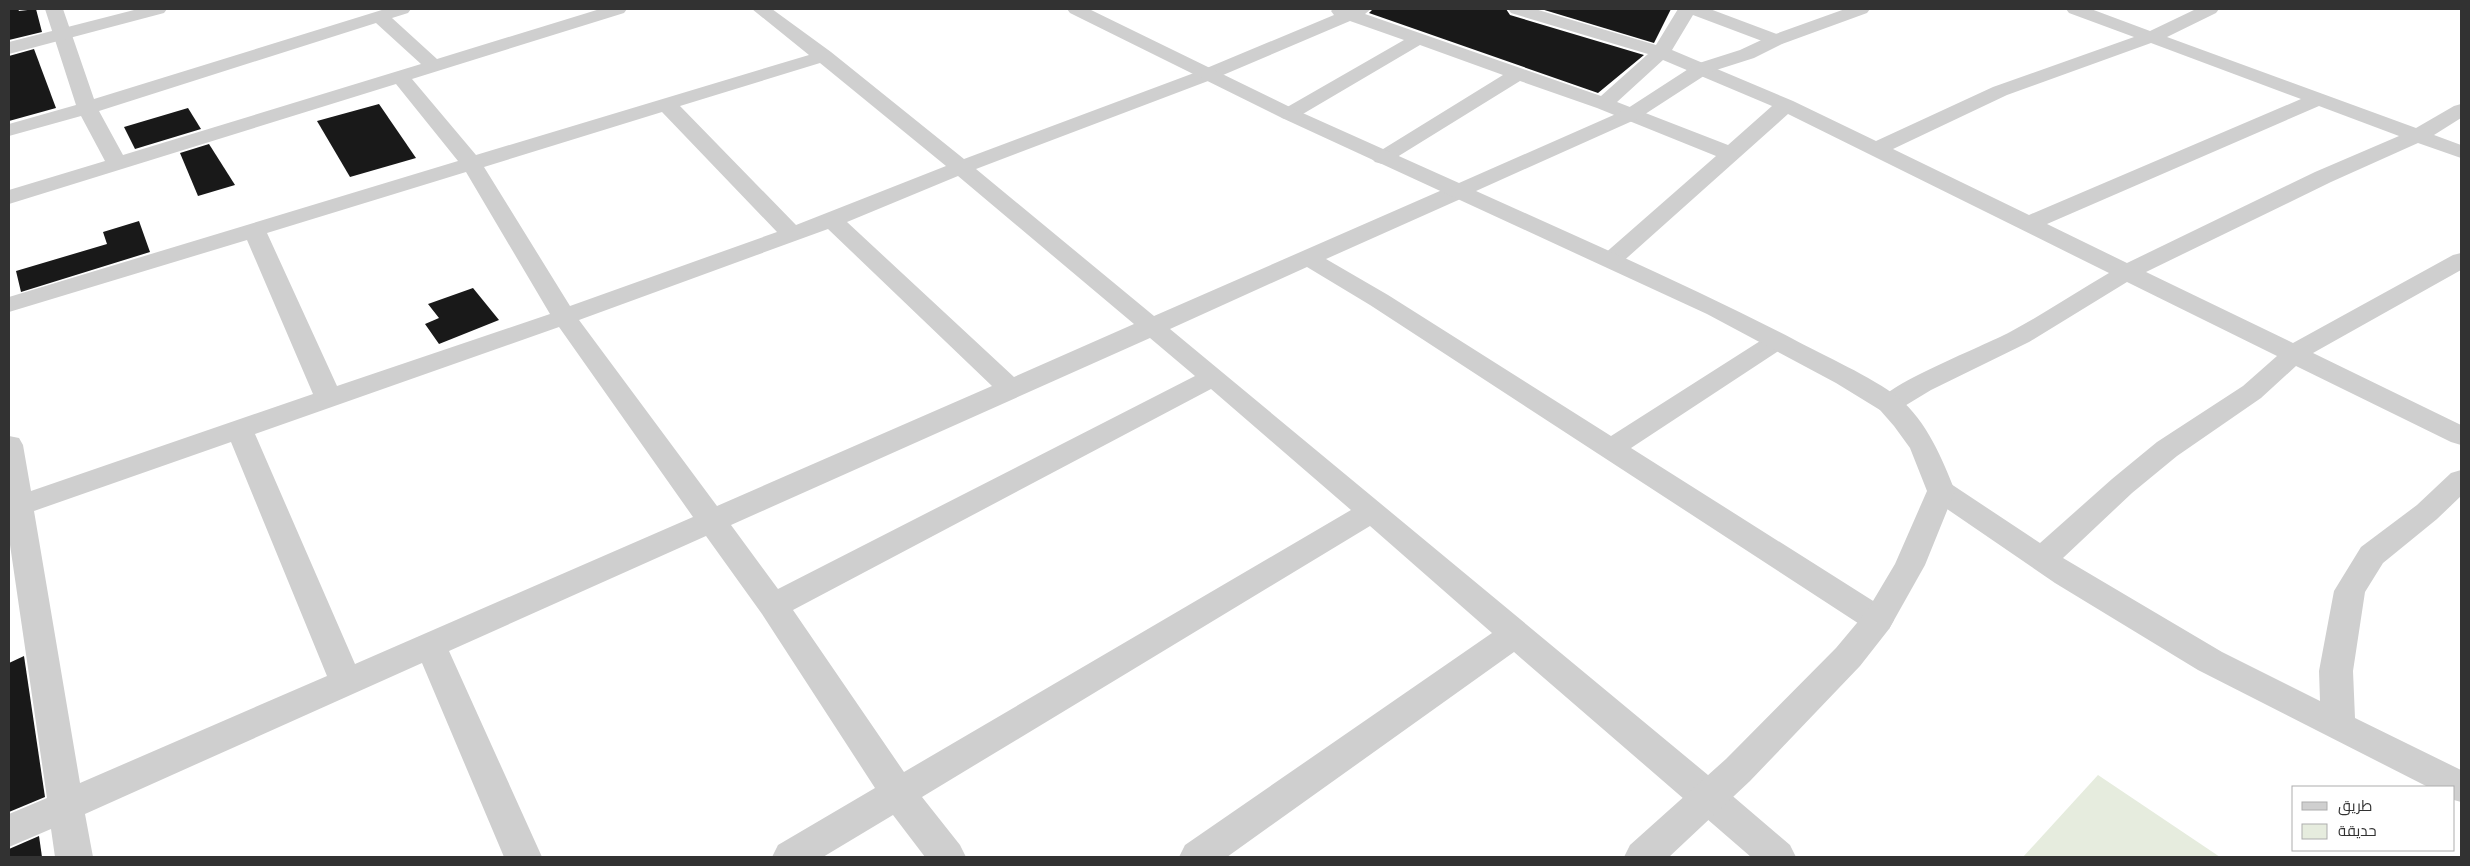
<svg xmlns="http://www.w3.org/2000/svg" width="2470" height="866" viewBox="0 0 2470 866" font-family="'Sofia Sans Condensed',Cairo,sans-serif">
  <rect width="100%" height="100%" fill="#fff"/>
  <path fill="#e6ecde" d="M2098,775L2220,857H2023Z"/>
  <g fill="#191919">
    <path d="M9,9H18L19,11L36,9L42,32L9,40Z"/>
    <path d="M1373,9H1506L1510,15L1644,55L1598,93L1369,13Z"/>
    <path d="M1541,9H1671L1654,43Z"/>
    <path d="M34,49L56,108L9,121V56Z"/>
    <path d="M379,104L416,158L350,177L317,121Z"/>
    <path d="M188,108L201,129L135,149L124,127Z"/>
    <path d="M209,144L235,185L198,196L180,153Z"/>
    <path d="M139,221L150,252L21,292L16,271L107,244L103,232Z"/>
    <path d="M473,288L499,320L439,344L425,324L439,318L428,304Z"/>
    <path d="M24,656L45,797L9,812V663Z"/>
    <path d="M39,836L42,857H9V849Z"/>
  </g>
  <g fill="none" stroke-linecap="round" stroke-linejoin="round">
    <path fill="#cfcfcf" fill-rule="evenodd" d="M45,9H63L94,99L385,9H411L408,13L392,18L437,59L600,9H627L624,13L412,79L476,155L809,55L752,9H772L831,52L964,159L1202,70L1334,15L1331,11L1333,9H1371L1365,14L1601,96L1648,54L1511,13L1508,9H1535L1656,45L1678,9H1710L1782,36L1785,40L1782,44H1770L1693,15L1672,50L1793,101L1876,141L1993,87L2134,37L2069,13L2066,9H2091L2150,31L2196,9H2219L2216,13L2167,37L2416,128L2454,106L2461,104V118L2434,135L2461,145V158L2418,143L2331,182L2146,272L2293,343L2453,255L2461,253V270L2313,353L2461,425V445L2451,442L2296,366L2261,398L2177,456L2132,493L2063,558L2222,652L2320,701L2319,671L2334,591L2361,547L2417,505L2451,473L2461,470V496L2437,519L2383,563L2365,592L2353,671L2355,718L2461,770V802L2454,800V787H2428L2198,670L2055,583L1931,498L1927,491L1931,484L1941,481L1951,484L2040,543L2112,479L2157,442L2243,386L2277,356L2127,282L2029,342L1931,390L1898,410L1889,413L1880,410L1876,404C1890,382 1982,347 2010,332C2044,314 2076,292 2109,273L1788,114L1619,265L1611,267L1603,265L1599,260L1603,255L1716,156L1597,108L1520,81L1389,162L1382,164L1375,162L1371,158L1375,154L1503,75L1420,45L1296,118L1289,120L1282,118L1279,114L1282,110L1404,40L1350,21L1216,78L976,169L1154,316L1449,187L1457,185L1465,187L1468,192L1465,197L1326,259L1388,295L1611,436L1768,336L1777,333L1786,336L1790,341L1786,346L1631,448L1889,611L1894,620L1889,629L1878,632L1867,629L1370,305L1307,267L1170,329L1708,775L1790,845L1796,857H1751L1514,652L1227,857H1179L1185,845L1492,633L1370,526L922,797L960,845L966,857H925L893,815L823,857H772L778,845L875,788L762,614L706,536L449,651L542,857H504L422,663L85,814L93,857H55L51,829L9,847V814L47,798L9,538V436L19,438L23,445L31,491L313,394L247,240L9,312V297L458,161L396,84L9,204V190L105,161L81,116L9,136V124L76,105ZM376,23L421,64L123,155L99,111ZM2151,43L2301,99L2029,215L1893,149L2007,95ZM1663,60L1772,106L1728,145L1617,102ZM820,63L946,166L796,225L680,106ZM2319,106L2399,136L2315,172L2127,263L2047,224ZM662,112L777,232L570,306L484,167ZM466,172L550,314L337,386L267,233ZM958,176L1134,324L1014,377L847,222ZM828,229L992,386L717,506L579,320ZM559,327L693,517L355,664L255,434ZM1150,338L1195,376L778,589L731,525ZM1211,389L1351,510L904,772L793,610ZM231,442L327,676L80,783L34,511Z"/>
    <g fill="#cfcfcf" fill-rule="evenodd">
      <path d="M138,9H167L164,13L9,54V42Z"/>
      <path d="M1067,9H1089L1296,110L1459,183L1625,110L1696,64L1740,50L1770,36L1845,9H1870L1867,13L1782,44L1754,58L1710,72L1639,118L1476,191C1582,239 1689,285 1793,339C1824,356 1871,376 1899,398C1927,422 1942,458 1955,491L1925,565L1889,629L1860,666L1750,781L1669,857H1624L1630,845L1726,759L1836,648L1867,611L1895,564L1927,491L1910,448L1894,426L1880,410L1836,383L1707,314L1282,118L1070,13Z"/>
    </g>
  </g>
  <rect width="2470" height="866" fill="none" stroke="#323232" stroke-width="20"/>
  <rect x="2292" y="786" width="162" height="65" fill="#ffffff" stroke="#adadad"/>
  <rect x="2302" y="802" width="25" height="8" fill="#cfcfcf" stroke="#adadad"/>
  <text x="2338" y="811" font-size="15" fill="#323232">طريق</text>
  <rect x="2302" y="824" width="25" height="15" fill="#e6ecde" stroke="#adadad"/>
  <text x="2338" y="836" font-size="15" fill="#323232">حديقة</text>
</svg>
